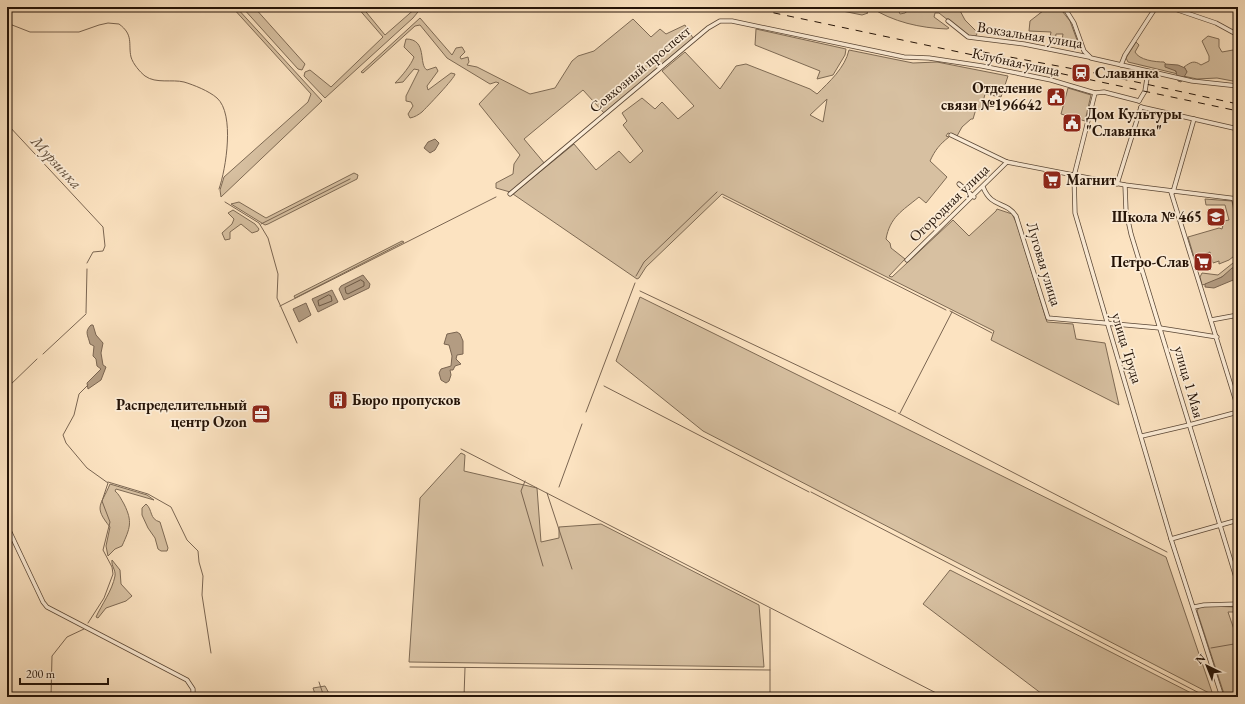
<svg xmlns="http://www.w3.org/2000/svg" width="1245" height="704" viewBox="0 0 1245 704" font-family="'EB Garamond',serif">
  <rect width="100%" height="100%" fill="#fce3c1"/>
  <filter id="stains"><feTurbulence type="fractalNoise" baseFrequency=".005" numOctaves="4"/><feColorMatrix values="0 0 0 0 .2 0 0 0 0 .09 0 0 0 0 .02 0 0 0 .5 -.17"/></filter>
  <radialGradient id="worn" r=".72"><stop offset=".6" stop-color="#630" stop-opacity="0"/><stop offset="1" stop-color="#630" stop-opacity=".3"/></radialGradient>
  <g fill="#d7c0a1" stroke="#7e6a54" fill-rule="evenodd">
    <path d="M232,7H236L322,101L221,197L220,190L224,177L308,102L311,94Z"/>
    <path d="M242,7H254L305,64L302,70L298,69Z"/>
    <path d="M357,7H362L385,35L417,7H422L413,18L325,98L304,76L305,72L310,70L331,87L383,37Z"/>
    <path d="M823,7H861L868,13L862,15Z"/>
    <path d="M870,7H897L900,14L905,13L912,7H958L965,20L976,31L977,34L975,37L968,36L939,13H935L934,17L949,28L947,29C920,28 893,22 870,7Z"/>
    <path d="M1048,7H1059L1070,21L1080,48L1061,46L1063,34H1056L1055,42H1049L1051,32L1029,31L1030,21Z"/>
    <path d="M420,18L452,55L456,48L462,47L465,52L460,57L461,59L468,57L469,62L467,65L477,67L530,94L555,88L572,61L578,56L594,51L633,19L651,37L660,29L666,34L685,25L693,38L604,113L583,90L524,139L545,164L510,192L496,188V183L513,174L514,164L520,155L479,104L499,83L496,82L490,84L447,58L420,25L415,26L363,73L361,72Z"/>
    <path d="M756,29L846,49L845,55L833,75L817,79L820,71L755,45Z"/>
    <path d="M1208,36L1219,39V47L1222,52L1233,50L1238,53V82L1217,78L1197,79L1183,76L1187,72L1184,67C1191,62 1194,60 1201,65L1209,61V56L1202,41Z"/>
    <path d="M406,39C428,39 418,65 427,70L436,67L438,71L427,86L428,90L451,73L455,74C455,78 426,108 422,112C418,115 415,117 410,118L408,114L413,106L411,102L406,101V96L419,70L414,69L403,82L395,83C402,76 411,65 414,57L404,47Z"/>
    <path d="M1136,42L1139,45L1135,52C1139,60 1155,62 1164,62L1169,68L1173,69L1178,74L1128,62L1126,58Z"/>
    <path d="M849,50L913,63L937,62L1008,76L1001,97L985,94L981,110L976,109L973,119H971L962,127L957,136L948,133L946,136L949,137C940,144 935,150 930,161L947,177L926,203L919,197C902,211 890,217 886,239L890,243L891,248L905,259L889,276L892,277L953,220L969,236L996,211L997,209L1012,214L1017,224L1047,322L1073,324L1076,339L1105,343L1119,405L991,340L994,331L722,194L646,267L639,278L637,279L513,194L574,144L596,170L619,151L630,163L643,151L623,125L627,121L622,113L642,98L655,109L662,102L678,119L694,106L662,71L685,52L720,89L736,66L746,64L810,89L817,94C829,82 845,68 849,50ZM827,99L823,122L810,115Z"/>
    <path d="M1068,88L1091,95L1085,121L1061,114Z"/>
    <path d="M354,173L358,175L357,179L268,224L265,225L231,204L239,202L266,218Z"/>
    <path d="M1205,199L1232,201L1238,233L1236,234L1238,237V253L1229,260L1219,264V261L1213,263L1210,252L1194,257L1188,237L1219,228L1222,229L1224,221L1229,220L1225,205H1206Z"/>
    <path d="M233,210L255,224L259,229L258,231L252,233L241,224L230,232V239L225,240L222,233L232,224L234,219L228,213Z"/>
    <path d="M402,241L404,242L295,298L294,296Z"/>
    <path d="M1238,259V266L1214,282L1202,285L1200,277L1202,273L1218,275Z"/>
    <path d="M640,297L1166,557L1213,695L703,431L616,361Z"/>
    <path d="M461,453L465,455L464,471L537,488L541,542L559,538V527L601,524L759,605L764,667L409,662L420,498Z"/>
    <path d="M110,484L147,495L154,500L116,489L115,491C119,494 121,499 124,504C133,522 130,528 122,546L115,549L108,556L106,546L110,527C93,506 101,506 110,484Z"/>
    <path d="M146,504C153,510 149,519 160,522L168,548L167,551H161L158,549L155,538L148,528L142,515V508Z"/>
    <path d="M112,560L120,570L121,584L132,596L126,601L106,608L98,618L96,617C102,604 112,591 115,576C116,570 111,566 112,560Z"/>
    <path d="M950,570L1199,697H1046L923,604Z"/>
    <path d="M1206,606L1238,607V612H1228L1238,641V697H1225L1197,611L1199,607Z"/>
    <path d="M325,686L331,697H316L313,688Z"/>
  </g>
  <g fill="#b39c82" stroke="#7a6551">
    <path d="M1165,64L1178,65L1185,68L1187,72L1181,82L1178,81L1176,71L1165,67Z"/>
    <path d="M435,139L439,143L435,150L430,153L424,148L428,142Z"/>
    <path d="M1238,266V278L1214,288L1205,287V284L1222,277L1232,268Z"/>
    <path d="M363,275L370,284L369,288L344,300L339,289L341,286Z"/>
    <path d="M332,290L338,302L318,312L312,299Z"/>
    <path d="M306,303L311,315L299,322L293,309Z"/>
    <path d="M91,325H93L96,335L103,343L101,353L103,365L106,367L101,380L88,389L87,383L101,369L97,366L96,359L93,356L94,346L90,344C88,335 84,332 91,325Z"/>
    <path d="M457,332L460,334L463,341V354L457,355L456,359L461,364L455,366L453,370H450L451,375L449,381L446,383L441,380L439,373L441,369L451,366L452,356L449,345L444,344L447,334Z"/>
  </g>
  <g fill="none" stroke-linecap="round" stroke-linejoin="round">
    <g stroke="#6c5844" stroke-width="1">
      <path d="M361,280L364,282V286L348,294L346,293L345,288Z"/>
      <path d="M329,295L331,296L332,301L319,306L318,301Z"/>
    </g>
    <g stroke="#7a6551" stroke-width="1">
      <path d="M7,23L30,32H79L99,25L108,23L119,24C134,35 128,44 131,57C133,64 140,72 145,76C156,84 172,79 184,82C194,85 209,91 217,98C235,114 226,169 219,189"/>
      <path d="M7,37L9,39L11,67L8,125L103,227L105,246L103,251L93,252L87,263"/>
      <path d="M723,197L946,310"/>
      <path d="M225,202L259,223L268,238L278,274L277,298L297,343"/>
      <path d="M261,224L350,179"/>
      <path d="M636,276L644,262L717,192"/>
      <path d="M640,291L896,412"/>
      <path d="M280,306L496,197"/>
      <path d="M950,311L992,333"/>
      <path d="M86,313L87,269"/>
      <path d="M43,354L86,314"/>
      <path d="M604,386L809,492"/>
      <path d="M7,388L37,359"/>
      <path d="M586,412L635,283"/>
      <path d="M898,413L1167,552"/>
      <path d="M900,413L952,312"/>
      <path d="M461,449L944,697"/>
      <path d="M525,481L521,491L543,566"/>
      <path d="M108,482L148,494L171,507L187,540L198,551L199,562L203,576L202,595L211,653"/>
      <path d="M559,487L582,424"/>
      <path d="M811,492L1207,697"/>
      <path d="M547,493L572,569"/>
      <path d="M88,623L104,598L113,574L112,567L103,550L110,522L102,501L108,483L87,468L66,443L63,435L74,415L79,394L88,385"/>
      <path d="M1211,648L1234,644"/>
      <path d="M410,667L770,670"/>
      <path d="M319,682L324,697"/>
      <path d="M51,697L52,656L67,637L84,629"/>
      <path d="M464,697L465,668"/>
      <path d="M770,697V609"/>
    </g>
    <defs>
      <g id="minor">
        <path d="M1064,7L1074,23L1084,51L1091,58L1192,81L1238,86"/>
        <path d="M1169,7L1216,23L1238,35"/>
        <path d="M948,21L968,37L1024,44L1089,57"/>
        <path d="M1121,65L1125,55L1156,7"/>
        <path d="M1095,93L1074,176L1075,213L1171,539L1222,697"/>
        <path d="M1139,101L1145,91L1148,72"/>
        <path d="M1141,107L1238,129"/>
        <path d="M951,135L1007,162L1125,185L1238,199"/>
        <path d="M959,184L974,197"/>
        <path d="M1117,184L1141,107"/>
        <path d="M1125,185L1126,211L1131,234L1238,584"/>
        <path d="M983,187C992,209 1005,200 1016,216L1048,318L1160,328L1217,337"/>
        <path d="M1171,192L1238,408"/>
        <path d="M1173,192L1194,119"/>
        <path d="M510,194L708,28L720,21H732L904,57L929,58L982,66L1051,80L1095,93L1104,92L1139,101"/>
        <path d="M1234,199L1238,216"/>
        <path d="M907,260L1007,162"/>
        <path d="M1211,320L1238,315"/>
        <path d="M1142,436L1189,425L1238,412"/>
        <path d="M7,526L43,602L47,607L187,680L193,689V697"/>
        <path d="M1171,539L1238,520"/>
        <path d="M1194,607L1204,605L1238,604"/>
      </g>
    </defs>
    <use href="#minor" stroke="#5a4736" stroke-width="5"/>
    <use href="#minor" stroke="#fdedd7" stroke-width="3.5"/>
    <g stroke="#241307" stroke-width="1" stroke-dasharray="7 7" stroke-linecap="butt">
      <path d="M746,7L1238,111"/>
      <path d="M983,52L1090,72L1238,104"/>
    </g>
  </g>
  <defs>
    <symbol id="station-square" viewBox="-11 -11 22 22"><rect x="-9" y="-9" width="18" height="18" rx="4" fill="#8f2418" stroke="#fdedd7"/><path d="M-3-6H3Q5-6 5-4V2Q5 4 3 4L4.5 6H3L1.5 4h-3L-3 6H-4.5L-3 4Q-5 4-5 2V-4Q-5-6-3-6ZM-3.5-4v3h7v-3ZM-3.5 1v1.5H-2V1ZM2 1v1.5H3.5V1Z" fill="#fff"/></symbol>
    <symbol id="civic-square" viewBox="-11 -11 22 22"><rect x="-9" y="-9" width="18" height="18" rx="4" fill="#8f2418" stroke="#fdedd7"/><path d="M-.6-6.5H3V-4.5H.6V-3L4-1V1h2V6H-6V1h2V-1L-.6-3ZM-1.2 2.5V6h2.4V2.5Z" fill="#fff"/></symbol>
    <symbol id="supermarket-square" viewBox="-11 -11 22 22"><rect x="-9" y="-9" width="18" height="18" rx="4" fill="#8f2418" stroke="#fdedd7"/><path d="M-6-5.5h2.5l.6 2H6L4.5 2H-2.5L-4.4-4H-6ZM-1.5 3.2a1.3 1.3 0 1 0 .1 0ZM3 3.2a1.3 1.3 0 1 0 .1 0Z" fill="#fff"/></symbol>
    <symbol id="school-square" viewBox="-11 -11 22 22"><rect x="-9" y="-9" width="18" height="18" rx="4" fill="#8f2418" stroke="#fdedd7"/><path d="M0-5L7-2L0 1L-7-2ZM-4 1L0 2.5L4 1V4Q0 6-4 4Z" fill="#fff"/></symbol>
    <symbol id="building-square" viewBox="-11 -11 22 22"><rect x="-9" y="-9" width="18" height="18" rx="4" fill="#8f2418" stroke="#fdedd7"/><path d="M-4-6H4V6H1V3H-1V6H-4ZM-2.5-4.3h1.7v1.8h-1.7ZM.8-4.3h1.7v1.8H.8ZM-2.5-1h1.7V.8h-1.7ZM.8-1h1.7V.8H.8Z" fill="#fff"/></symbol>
    <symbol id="office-square" viewBox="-11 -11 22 22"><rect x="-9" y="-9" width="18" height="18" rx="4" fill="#8f2418" stroke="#fdedd7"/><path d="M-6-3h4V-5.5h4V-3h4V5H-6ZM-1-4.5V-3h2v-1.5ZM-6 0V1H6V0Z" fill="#fff"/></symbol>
  </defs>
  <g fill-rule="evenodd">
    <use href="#station-square" x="1070" y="62" width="22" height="22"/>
    <use href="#civic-square" x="1045" y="86" width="22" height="22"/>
    <use href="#civic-square" x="1061" y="112" width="22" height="22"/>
    <use href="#supermarket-square" x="1041" y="169" width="22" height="22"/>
    <use href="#school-square" x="1205" y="206" width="22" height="22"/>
    <use href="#supermarket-square" x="1192" y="251" width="22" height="22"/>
    <use href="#building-square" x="327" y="389" width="22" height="22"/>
    <use href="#office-square" x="250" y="403" width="22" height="22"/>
  </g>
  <g text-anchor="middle" stroke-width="3.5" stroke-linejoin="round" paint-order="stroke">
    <g font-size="15" fill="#241307" stroke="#fdedd7">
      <text transform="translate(1030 35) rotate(9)" y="5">Вокзальная улица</text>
      <text transform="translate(1016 62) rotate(12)" y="5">Клубная улица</text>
      <text transform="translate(640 69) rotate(-40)" y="5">Совхозный проспект</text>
      <text transform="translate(949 203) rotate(-44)" y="5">Огородная улица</text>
      <text transform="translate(1044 264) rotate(73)" y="5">Луговая улица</text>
      <text transform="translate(1127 348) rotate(73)" y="5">улица Труда</text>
      <text transform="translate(1189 382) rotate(74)" y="5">улица 1 Мая</text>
    </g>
    <g font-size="15" font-weight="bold" fill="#241307" stroke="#fdedd7" text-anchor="start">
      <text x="1095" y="78">Славянка</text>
      <text x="1042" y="93" text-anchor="end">Отделение<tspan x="1042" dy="17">связи №196642</tspan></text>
      <text x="1086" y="119">Дом Культуры<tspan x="1086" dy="17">"Славянка"</tspan></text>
      <text x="1066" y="185">Магнит</text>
      <text x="1202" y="222" text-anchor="end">Школа № 465</text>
      <text x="1189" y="267" text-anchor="end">Петро-Слав</text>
      <text x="352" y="405">Бюро пропусков</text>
      <text x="247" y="410" text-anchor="end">Распределительный<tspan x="247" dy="17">центр Ozon</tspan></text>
    </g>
    <g font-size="16" font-style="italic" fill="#64513e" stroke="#fdedd7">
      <text transform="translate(57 162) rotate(47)" y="6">Мурзинка</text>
    </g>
  </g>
  <rect width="1245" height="704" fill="none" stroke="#fce3c1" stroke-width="24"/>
  <rect x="8" y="8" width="1229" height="688" fill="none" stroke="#241307" stroke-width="2"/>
  <rect x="12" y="12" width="1221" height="680" fill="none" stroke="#241307"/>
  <g transform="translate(1207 666) rotate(317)" stroke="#fdedd7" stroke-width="3" paint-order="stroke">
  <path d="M0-3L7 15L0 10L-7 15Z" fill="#241307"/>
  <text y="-6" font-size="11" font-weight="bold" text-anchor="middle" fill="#241307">N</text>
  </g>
  <path d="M20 678v6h88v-6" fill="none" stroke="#241307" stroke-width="2"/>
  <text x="26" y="678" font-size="12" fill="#241307" stroke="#fdedd7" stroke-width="3" paint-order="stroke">200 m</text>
  <rect width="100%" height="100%" filter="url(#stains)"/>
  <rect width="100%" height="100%" fill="url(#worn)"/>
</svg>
